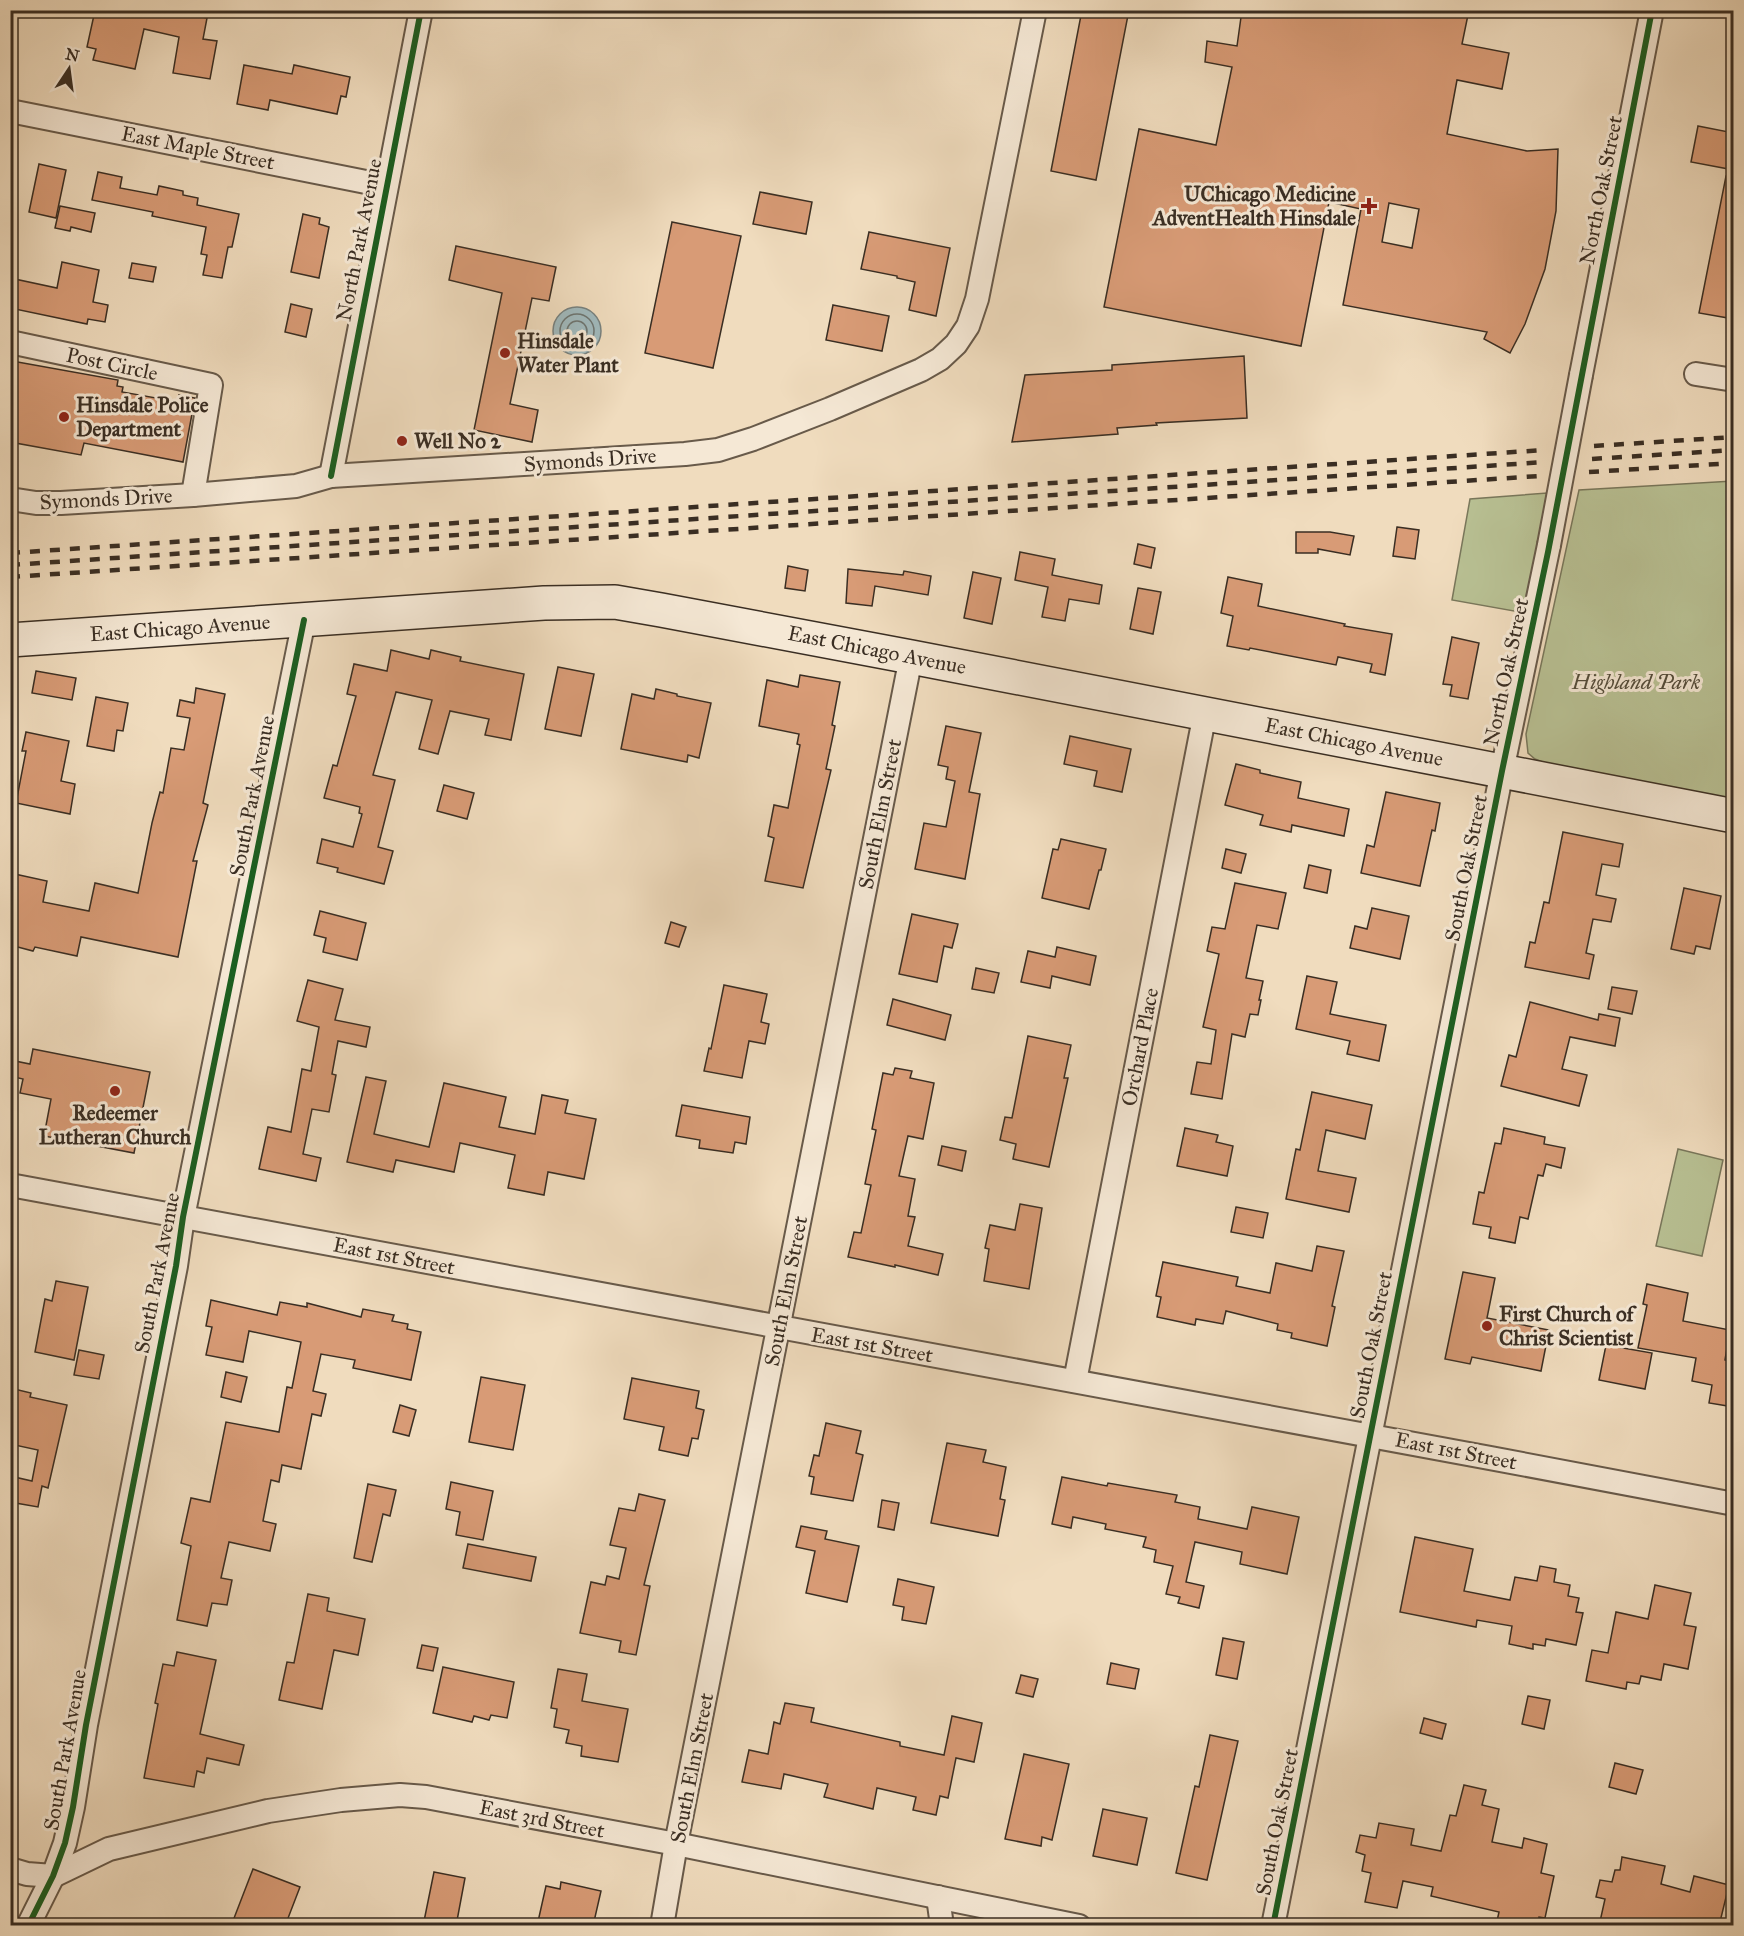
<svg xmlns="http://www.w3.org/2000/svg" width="1744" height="1936" viewBox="0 0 1744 1936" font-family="'IM FELL Great Primer',serif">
  <rect width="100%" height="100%" fill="#f0dcbe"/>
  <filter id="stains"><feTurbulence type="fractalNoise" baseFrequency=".00333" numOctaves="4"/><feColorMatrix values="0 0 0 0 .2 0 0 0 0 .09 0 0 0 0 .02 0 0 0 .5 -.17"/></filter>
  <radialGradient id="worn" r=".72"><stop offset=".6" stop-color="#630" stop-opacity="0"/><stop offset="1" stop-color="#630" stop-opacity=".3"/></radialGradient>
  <g fill="#b8c093" stroke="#79775b" stroke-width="1.5">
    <path d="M1733,481V800L1545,763L1535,759L1528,753L1526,734L1579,490Z"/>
    <path d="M1547,493L1525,613L1452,600L1470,499Z"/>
    <path d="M1678,1149L1723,1160L1702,1256L1656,1246Z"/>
  </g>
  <circle fill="#a0b9bd" stroke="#77817f" stroke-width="1.5" cx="577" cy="331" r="24"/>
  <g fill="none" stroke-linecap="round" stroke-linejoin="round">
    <g stroke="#6d7470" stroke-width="1.5">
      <circle cx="577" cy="331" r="17"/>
      <circle cx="577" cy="331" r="10"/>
    </g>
  </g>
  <g fill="#d89b76" stroke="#3a2e23" stroke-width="1.5" fill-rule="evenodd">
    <path d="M102,10H167L207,18L203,39L217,41L210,79L173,73L179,37L144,29L135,69L93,60L96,49L87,47L94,15L101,17Z"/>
    <path d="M1082,10H1129L1096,180L1051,171Z"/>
    <path d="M1242,10H1469L1462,44L1509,53L1502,89L1457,80L1447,134L1527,151L1558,149L1556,211L1545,269L1525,324L1510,353L1484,339L1487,332L1343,305L1361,209L1329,202L1301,346L1104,307L1139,129L1216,145L1232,67L1205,62L1207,41L1237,46ZM1389,203L1419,209L1412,248L1382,242Z"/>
    <path d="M244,65L292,74L294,65L350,77L346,97L341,96L337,114L270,100L268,110L237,104Z"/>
    <path d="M1698,126L1734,133V170L1691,162Z"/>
    <path d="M39,164L66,170L56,218L29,212Z"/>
    <path d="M98,172L122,177L120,188L157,195L159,186L183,191V195L198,198L197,205L239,214L232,247H228L222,278L203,275L207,255L201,254L206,227L152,216L153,212L92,200Z"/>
    <path d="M1726,176L1734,177V319L1699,313Z"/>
    <path d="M760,192L812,202L806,234L753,224Z"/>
    <path d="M60,206L95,213L91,232L71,227L70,231L55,228Z"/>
    <path d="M303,214L320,218L319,224L329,227L319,278L291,272Z"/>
    <path d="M672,222L741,236L713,368L645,353Z"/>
    <path d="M869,232L950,248L936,316L909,310L915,282L897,278V276L861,269Z"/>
    <path d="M456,246L556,267L549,301L532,298L510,404L538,410L532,442L474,430L502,293L449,280Z"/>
    <path d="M62,262L99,270L93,302L108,305L105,322L88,319L87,324L10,308V278L57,288Z"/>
    <path d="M132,263L156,267L153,282L129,278Z"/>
    <path d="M291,304L312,309L306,337L285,332Z"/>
    <path d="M833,305L889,316L882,351L826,340Z"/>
    <path d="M1244,356L1247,418L1156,423L1157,425L1117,428L1118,434L1012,442L1025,375L1112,370V365Z"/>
    <path d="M12,361L118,380L117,386L123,387L122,392L178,402L179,395L195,398L183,462L84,443L81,455L10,442V371Z"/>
    <path d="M1397,527L1419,530L1415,559L1393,556Z"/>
    <path d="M1296,532H1330L1354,536L1350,555L1318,549V553H1296Z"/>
    <path d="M1138,544L1155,548L1151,568L1134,564Z"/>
    <path d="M1020,552L1055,559L1052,575L1102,585L1099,604L1069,599L1065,621L1042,617L1048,587L1015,580Z"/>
    <path d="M788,566L808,570L805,591L785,588Z"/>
    <path d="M848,569L903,575L904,571L931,576L928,595L875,586L872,606L846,603Z"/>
    <path d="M973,572L1001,578L992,624L964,618Z"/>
    <path d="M1228,577L1262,584L1258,606L1345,624L1344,626L1392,634L1385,675L1370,672L1372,664L1338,657L1336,665L1250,648L1249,650L1227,646L1233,616L1221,613Z"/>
    <path d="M1138,588L1161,592L1153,634L1130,629Z"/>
    <path d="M1452,637L1479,643L1468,699L1450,696L1452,685L1443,684Z"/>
    <path d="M391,650L429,659L431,650L461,657L460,661L524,674L511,740L485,735L489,719L450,711L438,754L419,749L432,700L396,692L373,775L395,780L378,847L393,851L384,884L337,872L338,868L317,863L322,839L353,847L362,814L359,813L360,807L324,798L333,765L337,766L356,696L347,694L354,664L387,671Z"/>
    <path d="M558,667L594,674L581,736L545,729Z"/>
    <path d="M36,671L76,678L72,700L32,693Z"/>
    <path d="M800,675L840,682L832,725L835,726L826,769L831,770L803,888L765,881L774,838L768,836L774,805L788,808L800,745L797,744L799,734L759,726L767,680L798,687Z"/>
    <path d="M196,688L225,694L203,803L208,805L193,861H197L178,957L81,937L77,956L35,947L33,951L10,945V873L47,881L43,902L89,911L95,883L138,893L152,823L160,792L163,793L171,748L184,750L190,718L177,716L180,700L194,703Z"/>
    <path d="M656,689L677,694V696L711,703L699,758L688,755L687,762L621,749L632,694L654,699Z"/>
    <path d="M96,697L128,703L123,731L117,730L114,751L87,746Z"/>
    <path d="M946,726L981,733L969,792L980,794L965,879L915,869L924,823L946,827L955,781L946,779L948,767L938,765Z"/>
    <path d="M26,732L69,741L61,781L75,784L70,814L16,803L26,751H22Z"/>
    <path d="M1070,736L1131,749L1122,792L1094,786L1097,771L1064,764Z"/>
    <path d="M1236,764L1260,770V773L1301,782L1298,798L1349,809L1344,836L1292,825L1291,832L1260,825L1263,815L1225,805Z"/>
    <path d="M444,785L474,793L467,819L437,811Z"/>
    <path d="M1386,792L1440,803L1435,831L1432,830L1420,886L1361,873L1367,845L1374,847Z"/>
    <path d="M1563,832L1623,844L1619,867L1602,864L1596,895L1616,899L1611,922L1593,919L1586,953L1594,955L1589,979L1525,967L1530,942L1535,943L1544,902L1549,903Z"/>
    <path d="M1061,839L1106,849L1101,870H1099L1089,909L1042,898L1053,849L1058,850Z"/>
    <path d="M1226,849L1246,854L1241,873L1222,868Z"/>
    <path d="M1309,865L1331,870L1327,893L1304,888Z"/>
    <path d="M1235,883L1286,893L1278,929L1257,925L1246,978L1263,981L1259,1000H1261L1258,1015L1250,1014L1245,1037L1232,1034L1222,1099L1191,1094L1197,1062L1211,1064L1216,1030L1203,1027L1219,954L1207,951L1212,927L1225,929Z"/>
    <path d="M1684,888L1721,896L1710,949L1696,946L1694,954L1671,949Z"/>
    <path d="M1372,908L1409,916L1400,959L1350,948L1355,926L1367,929Z"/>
    <path d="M320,911L366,923L357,960L323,952L326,938L314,935Z"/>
    <path d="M912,914L958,924L952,948L944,946L937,982L899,974Z"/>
    <path d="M671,922L686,927L679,947L665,943Z"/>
    <path d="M1057,947L1096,956L1090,985L1052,976L1050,988L1021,982L1028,951L1055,957Z"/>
    <path d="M976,968L999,973L994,993L972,989Z"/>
    <path d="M1307,976L1337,982L1330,1014L1386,1025L1379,1061L1347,1054L1350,1041L1296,1029Z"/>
    <path d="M308,980L343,989L335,1020L370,1027L366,1047L338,1041L332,1074L336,1075L329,1112L312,1109L303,1154L321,1158L316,1181L259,1169L268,1127L291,1132L302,1069L311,1071L319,1027L297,1021Z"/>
    <path d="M724,985L767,994L761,1022L769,1024L765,1044L749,1041L742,1078L704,1071L709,1048L711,1049Z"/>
    <path d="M1612,987L1637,991L1632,1014L1608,1009Z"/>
    <path d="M893,999L951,1015L945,1040L887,1025Z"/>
    <path d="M1530,1002L1598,1020L1599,1014L1620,1018L1615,1046L1570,1037L1562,1069L1587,1075L1579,1106L1501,1086L1509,1055L1516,1057Z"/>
    <path d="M1028,1036L1071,1045L1064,1078H1068L1049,1167L1013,1159L1016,1144L1000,1140L1005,1117L1012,1118Z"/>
    <path d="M33,1049L150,1072L134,1153L44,1136L51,1099L20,1093L23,1079L10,1076V1060L30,1064Z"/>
    <path d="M895,1068L912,1071L910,1078L934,1083L923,1139L908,1136L899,1176L915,1179L908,1216L915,1217L908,1246L943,1254L938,1275L895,1265V1267L848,1257L854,1232L861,1233L871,1185L865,1184L876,1130L872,1129L883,1073L893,1075Z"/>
    <path d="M366,1077L386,1081L374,1134L429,1147L444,1083L506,1097L499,1127L535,1134L542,1095L568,1100L565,1113L596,1119L584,1179L548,1172L544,1195L508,1188L515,1155L460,1143L454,1172L396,1160L393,1172L347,1162Z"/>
    <path d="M1312,1092L1372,1105L1365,1139L1326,1130L1318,1171L1356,1178L1349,1212L1286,1199L1296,1149L1300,1150Z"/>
    <path d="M682,1105L750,1117L746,1144L735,1142L733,1153L699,1148L700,1140L676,1136Z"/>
    <path d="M1185,1128L1218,1135L1216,1142L1233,1146L1227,1176L1177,1166Z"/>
    <path d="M1504,1128L1545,1137L1544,1144L1565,1148L1561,1168L1546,1164L1543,1176L1538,1175L1528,1219L1520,1217L1515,1243L1489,1238L1491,1227L1473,1224L1479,1192L1484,1193L1495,1143L1501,1144Z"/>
    <path d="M942,1146L966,1151L962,1171L938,1165Z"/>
    <path d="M1020,1204L1042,1208L1029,1289L984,1281L989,1249L985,1248L990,1225L1015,1230Z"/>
    <path d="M1236,1207L1268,1213L1263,1238L1231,1232Z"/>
    <path d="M1317,1246L1344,1251L1332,1306L1335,1307L1327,1346L1291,1338L1292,1333L1277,1330L1278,1324L1226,1311L1223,1324L1196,1319L1195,1325L1157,1317L1161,1297L1156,1296L1163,1262L1238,1277L1236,1286L1270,1293L1276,1263L1312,1271Z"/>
    <path d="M1463,1272L1495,1278L1487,1318L1549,1330L1541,1371L1472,1357L1470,1364L1445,1359Z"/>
    <path d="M56,1281L88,1287L74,1360L35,1352L45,1299L52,1301Z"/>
    <path d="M1647,1284L1688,1293L1683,1321L1730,1330L1725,1360L1734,1362V1407L1709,1403L1712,1385L1692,1381L1696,1358L1638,1348L1647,1305L1643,1304Z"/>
    <path d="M211,1300L277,1315L280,1302L307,1307V1303L361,1317L363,1309L394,1315L392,1321L408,1324L407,1329L421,1332L411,1380L353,1368L355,1360L321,1354L313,1391L326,1394L321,1416L312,1414L301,1469L282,1465L279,1482L271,1480L263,1521L276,1524L270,1551L229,1542L221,1578L232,1580L227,1605L212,1603L207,1626L177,1620L191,1546L181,1543L191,1498L210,1502L226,1422L279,1432L287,1387L292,1388L301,1342L249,1331L243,1362L206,1355L212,1327L206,1326Z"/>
    <path d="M1606,1345L1652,1353L1645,1389L1599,1380Z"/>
    <path d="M79,1350L104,1355L99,1379L74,1375Z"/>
    <path d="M226,1372L247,1377L241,1402L221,1397Z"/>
    <path d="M481,1377L525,1385L513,1450L469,1442Z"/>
    <path d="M632,1378L699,1391L696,1408L704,1410L698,1439L692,1438L688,1456L659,1450L664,1427L624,1419Z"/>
    <path d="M10,1388L31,1393L30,1397L67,1405L48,1488L42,1486L38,1507L10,1502V1476L32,1481L38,1450L10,1444Z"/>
    <path d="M400,1405L416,1410L409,1436L393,1432Z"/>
    <path d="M826,1423L861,1431L856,1453L863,1455L853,1501L811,1494L814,1477L809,1476L814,1455L819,1456Z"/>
    <path d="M947,1443L986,1450L983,1462L1006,1467L1000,1499L1005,1500L998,1536L931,1523Z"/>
    <path d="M1062,1477L1107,1486L1108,1483L1177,1495L1175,1502L1200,1507L1198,1519L1247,1529L1252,1507L1299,1517L1287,1574L1240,1564L1242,1552L1195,1542L1186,1582L1204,1586L1199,1608L1178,1603L1180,1597L1166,1594L1173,1566L1154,1562L1156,1550L1143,1547L1146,1537L1105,1529L1106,1524L1073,1517L1071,1528L1052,1524Z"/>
    <path d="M451,1482L493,1491L483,1540L456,1535L460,1512L446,1509Z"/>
    <path d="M368,1484L396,1490L390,1516L383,1514L372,1562L354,1558Z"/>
    <path d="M639,1494L665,1500L644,1585L650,1586L636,1655L619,1652L621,1641L580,1633L591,1582L605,1585L607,1576L619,1579L626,1548L610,1545L619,1508L635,1511Z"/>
    <path d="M882,1500L899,1503L894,1530L878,1527Z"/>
    <path d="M801,1526L827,1531L825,1539L859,1546L847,1602L806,1593L815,1551L796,1547Z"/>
    <path d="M1415,1537L1473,1549L1464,1591L1510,1600L1515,1577L1537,1581L1540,1566L1556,1569L1554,1582L1570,1585L1568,1596L1579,1598L1576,1612L1583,1613L1576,1645L1546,1639L1545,1646L1533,1644V1649L1509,1644L1512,1626L1477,1620L1476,1627L1400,1612Z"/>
    <path d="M468,1544L536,1557L531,1581L463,1568Z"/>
    <path d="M898,1579L934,1587L926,1624L902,1620L904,1607L893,1605Z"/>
    <path d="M1655,1585L1691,1593L1684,1625L1696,1627L1688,1669L1664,1664L1661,1680L1641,1676L1639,1684L1627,1682L1626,1689L1586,1681L1592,1650L1608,1653L1616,1612L1648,1619Z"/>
    <path d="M308,1594L329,1598L327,1611L365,1619L358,1655L334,1650L322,1709L279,1700L287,1662L294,1663Z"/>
    <path d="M1223,1638L1244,1642L1237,1679L1216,1675Z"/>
    <path d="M422,1645L438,1648L433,1671L417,1668Z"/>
    <path d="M177,1652L216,1660L200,1734L244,1745L239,1765L207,1758L204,1773L197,1771L194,1787L144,1778L158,1704L155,1703L163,1664L174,1666Z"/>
    <path d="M1111,1663L1139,1669L1135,1689L1107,1684Z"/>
    <path d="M443,1667L514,1682L507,1718L491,1715L489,1720L474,1716L472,1722L433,1713Z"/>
    <path d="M558,1669L587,1674L582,1701L628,1709L618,1762L581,1756L582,1746L566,1743L569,1730L554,1727L557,1709L551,1708Z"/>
    <path d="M1021,1675L1038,1679L1033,1697L1016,1693Z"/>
    <path d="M1528,1696L1550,1700L1544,1729L1522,1724Z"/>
    <path d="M785,1703L814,1708L811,1722L900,1742V1746L944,1755L952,1716L982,1723L974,1762L956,1758L948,1798L940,1796L936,1815L913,1810L916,1797L877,1788L873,1809L824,1797L828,1784L784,1774L781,1789L742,1782L749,1750L768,1754L774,1722L780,1724Z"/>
    <path d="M1424,1718L1446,1724L1442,1739L1420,1733Z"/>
    <path d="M1210,1735L1238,1741L1207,1880L1176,1873L1195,1786L1199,1787Z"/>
    <path d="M1024,1754L1069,1764L1052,1840L1042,1837L1041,1846L1005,1839Z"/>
    <path d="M1615,1763L1643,1770L1636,1794L1609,1787Z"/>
    <path d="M1464,1785L1486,1790L1482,1805L1499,1809L1492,1842L1522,1848L1524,1838L1547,1844L1541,1873L1554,1876L1545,1918L1539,1917L1538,1926H1517L1497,1921L1499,1912L1431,1896L1433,1887L1403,1881L1397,1908L1365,1902L1371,1873L1362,1871L1365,1855L1356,1852L1360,1835L1376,1838L1379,1823L1414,1829L1411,1845L1441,1851L1450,1815L1456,1816Z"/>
    <path d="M1103,1809L1147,1818L1137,1865L1093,1856Z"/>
    <path d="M1622,1857L1665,1866L1661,1884L1690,1892L1694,1876L1729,1885L1719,1926H1599L1605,1899L1596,1897L1600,1880L1612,1882L1615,1870H1620Z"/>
    <path d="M253,1869L300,1887L285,1926H231Z"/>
    <path d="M434,1872L465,1878L456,1926H423Z"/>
    <path d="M561,1882L601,1891L593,1926H537L546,1886L560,1889Z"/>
  </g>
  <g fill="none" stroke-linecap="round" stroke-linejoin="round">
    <defs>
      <g id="street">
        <path d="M10,111L386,186"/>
        <path d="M10,342L211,385L193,495"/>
        <path d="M1696,374L1734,380"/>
        <path d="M1581,375L1652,10"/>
        <path d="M331,476L421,10"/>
        <path d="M10,499L36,503H61L193,495L296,486L331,476L685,454L718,450L753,439L830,409L921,370L940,359L956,344L968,326L977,299L1035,10"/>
        <path d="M10,1185C585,1292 1160,1395 1734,1504"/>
        <path d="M1075,1381L1205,713"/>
        <path d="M10,1869L27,1874L53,1876L109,1849L268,1811L341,1800L400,1795L426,1797L676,1844L1079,1926"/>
        <path d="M938,1897L942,1926"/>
        <path d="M28,1926L53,1876L65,1843L73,1807L86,1725L176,1266L183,1217L304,620"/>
        <path d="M662,1926L676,1844L911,657"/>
        <path d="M1273,1926L1502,771L1549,545"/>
      </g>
      <path id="secondary" d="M10,640L544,603L615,602L661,610L911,657L1734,816"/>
    </defs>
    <use href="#street" stroke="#685a4a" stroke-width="26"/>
    <use href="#secondary" stroke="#3a2e23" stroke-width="36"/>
    <use href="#street" stroke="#f5e8d5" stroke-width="22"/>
    <use href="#secondary" stroke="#f5e8d5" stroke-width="33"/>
    <g stroke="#3a2e23" stroke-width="4.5" stroke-dasharray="10 10" stroke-linecap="butt">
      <path d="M1594,446L1734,437"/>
      <path d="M1592,459L1734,450"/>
      <path d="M1589,472L1734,463"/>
      <path d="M10,553L1544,450"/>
      <path d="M10,565L1545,462"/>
      <path d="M10,577L1539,476"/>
    </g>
    <defs>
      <path id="street-bridge" d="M1549,545L1581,375"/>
    </defs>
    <use href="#street-bridge" stroke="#685a4a" stroke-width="26" stroke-linecap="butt"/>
    <use href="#street-bridge" stroke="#f5e8d5" stroke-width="22"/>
    <defs>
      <g id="cycleway">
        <path d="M331,476L421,10"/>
        <path d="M28,1926L53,1876L65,1843L73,1807L86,1725L176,1266L183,1217L304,620"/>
        <path d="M1273,1926L1502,771L1548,552L1652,10"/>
      </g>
    </defs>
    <use href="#cycleway" stroke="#f5e8d5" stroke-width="10"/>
    <use href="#cycleway" stroke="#1b5e20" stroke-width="6"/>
  </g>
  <g fill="#8f2418" stroke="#f5e8d5" stroke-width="2">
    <path d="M1366 197h6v6h6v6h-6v6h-6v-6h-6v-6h6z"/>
    <circle cx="505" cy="353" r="6"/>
    <circle cx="64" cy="417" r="6"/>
    <circle cx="402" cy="441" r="6"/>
    <circle cx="115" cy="1091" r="6"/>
    <circle cx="1487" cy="1326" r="6"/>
  </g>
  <g text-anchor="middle" stroke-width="6" stroke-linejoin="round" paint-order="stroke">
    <g font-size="21" fill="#3a2e23" stroke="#f5e8d5">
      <text transform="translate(198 148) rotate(11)" y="7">East Maple Street</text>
      <text transform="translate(1601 190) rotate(-79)" y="7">North Oak Street</text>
      <text transform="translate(359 240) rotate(-79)" y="7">North Park Avenue</text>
      <text transform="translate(112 364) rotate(12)" y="7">Post Circle</text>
      <text transform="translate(590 460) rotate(-4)" y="7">Symonds Drive</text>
      <text transform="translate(106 499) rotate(-3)" y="7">Symonds Drive</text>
      <text transform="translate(180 628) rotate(-4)" y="7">East Chicago Avenue</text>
      <text transform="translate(877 650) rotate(11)" y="7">East Chicago Avenue</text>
      <text transform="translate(1506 672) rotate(-78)" y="7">North Oak Street</text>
      <text transform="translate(1354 742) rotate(11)" y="7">East Chicago Avenue</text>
      <text transform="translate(252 796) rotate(-79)" y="7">South Park Avenue</text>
      <text transform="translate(880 814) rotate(-79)" y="7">South Elm Street</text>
      <text transform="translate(1466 868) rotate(-79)" y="7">South Oak Street</text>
      <text transform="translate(1140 1047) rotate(-79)" y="7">Orchard Place</text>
      <text transform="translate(394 1256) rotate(11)" y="7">East 1st Street</text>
      <text transform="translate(157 1273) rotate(-79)" y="7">South Park Avenue</text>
      <text transform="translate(786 1291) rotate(-79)" y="7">South Elm Street</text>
      <text transform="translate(872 1345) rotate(10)" y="7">East 1st Street</text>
      <text transform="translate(1371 1345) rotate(-79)" y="7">South Oak Street</text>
      <text transform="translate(1456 1451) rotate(11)" y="7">East 1st Street</text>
      <text transform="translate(65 1750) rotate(-80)" y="7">South Park Avenue</text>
      <text transform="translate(692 1768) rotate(-79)" y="7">South Elm Street</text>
      <text transform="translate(542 1819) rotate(11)" y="7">East 3rd Street</text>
      <text transform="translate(1277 1822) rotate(-79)" y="7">South Oak Street</text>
    </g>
    <g font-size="21" font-weight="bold" fill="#3a2e23" stroke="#f5e8d5" text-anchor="start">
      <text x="1356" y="201" text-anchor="end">UChicago Medicine<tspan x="1356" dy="24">AdventHealth Hinsdale</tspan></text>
      <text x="517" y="348">Hinsdale<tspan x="517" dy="24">Water Plant</tspan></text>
      <text x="76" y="412">Hinsdale Police<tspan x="76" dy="24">Department</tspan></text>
      <text x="414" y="448">Well No 2</text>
      <text x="115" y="1120" text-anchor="middle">Redeemer<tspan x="115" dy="24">Lutheran Church</tspan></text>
      <text x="1499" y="1321">First Church of<tspan x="1499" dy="24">Christ Scientist</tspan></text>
    </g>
    <g font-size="21" font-style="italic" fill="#534b39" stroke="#f5e8d5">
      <text x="1636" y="689">Highland Park</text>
    </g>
  </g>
  <rect width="1744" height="1936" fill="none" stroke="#f0dcbe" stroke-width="36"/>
  <rect x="12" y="12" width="1720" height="1912" fill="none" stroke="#3a2e23" stroke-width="3"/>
  <rect x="18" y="18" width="1708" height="1900" fill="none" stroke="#3a2e23" stroke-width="1.5"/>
  <g transform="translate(69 69) rotate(13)" stroke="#f5e8d5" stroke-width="4.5" paint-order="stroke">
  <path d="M0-4.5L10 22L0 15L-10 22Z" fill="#3a2e23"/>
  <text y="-9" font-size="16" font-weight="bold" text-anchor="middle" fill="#3a2e23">N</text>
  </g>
  <rect width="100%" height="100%" filter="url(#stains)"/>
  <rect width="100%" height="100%" fill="url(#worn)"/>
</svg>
